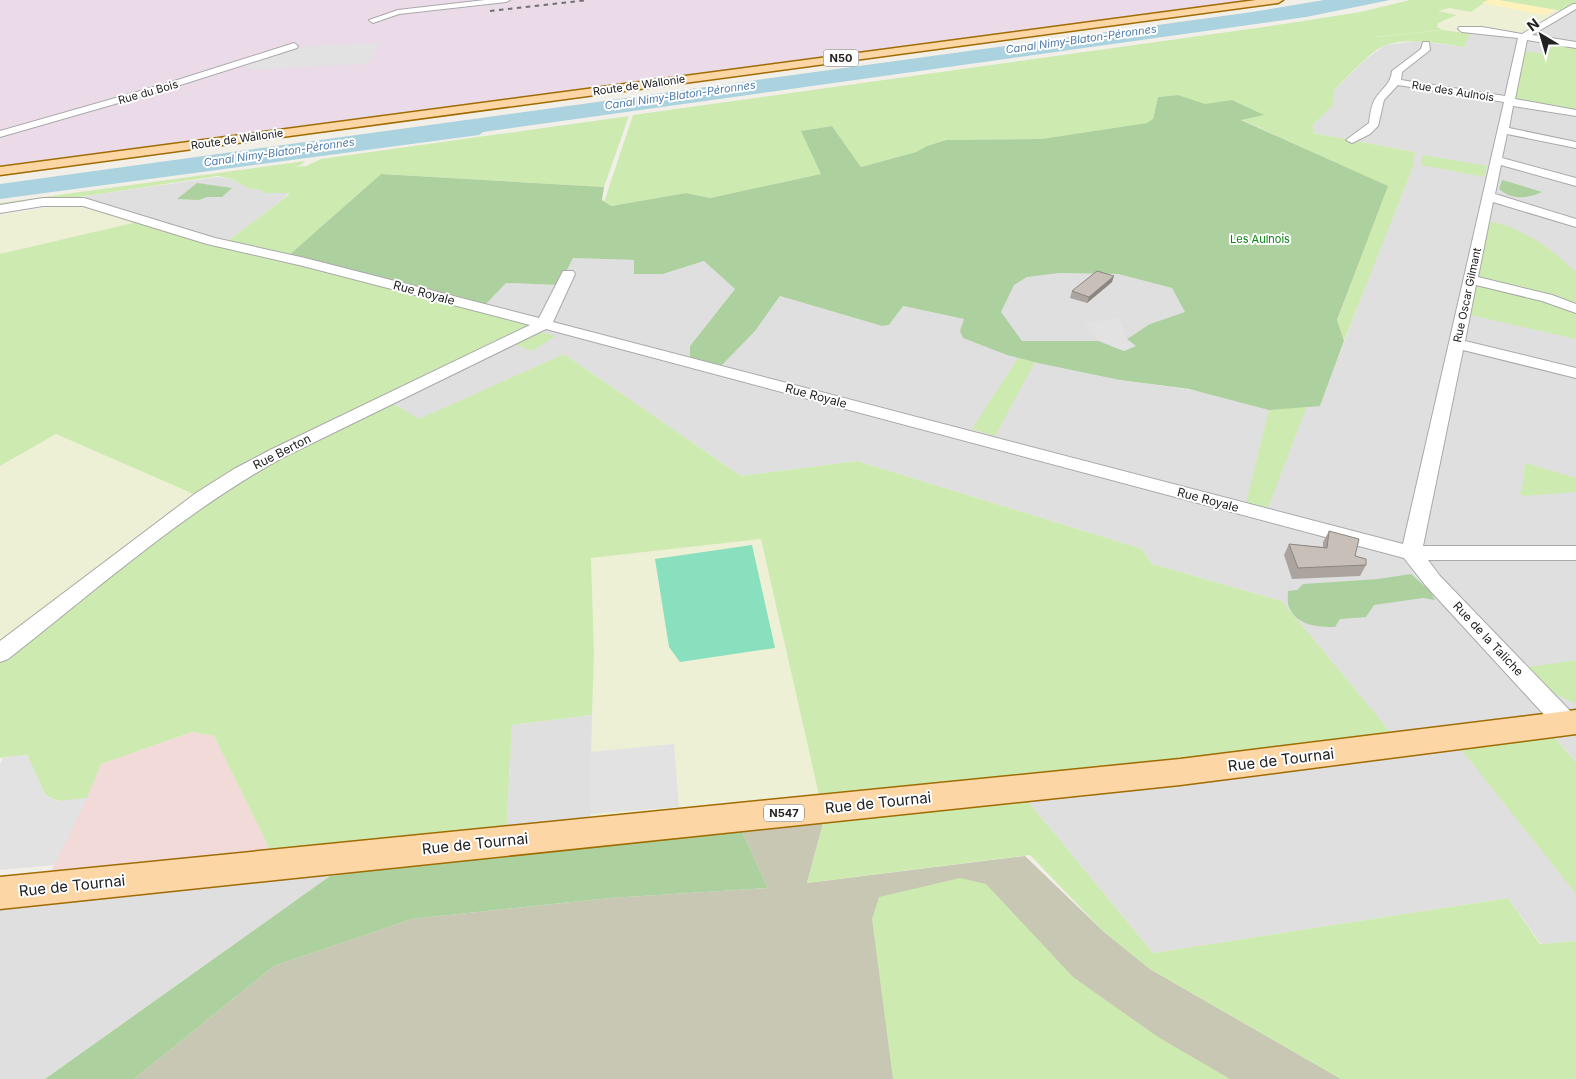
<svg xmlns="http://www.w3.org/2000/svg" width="1576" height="1079" viewBox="0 0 1576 1079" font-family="Inter,sans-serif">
  <rect width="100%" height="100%" fill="#f2efe9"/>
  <g fill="#e0dfdf">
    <path d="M1576,8V762L1552,735L1571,887L1576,894V941L1541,944L1508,898L1153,953L1026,799L330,876L45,1079H0V893L1396,739L1282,601L1152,564L1142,549L857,461L741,476L564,354L419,420L388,401L506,283L559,285L573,258L634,260V274H663L704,261L735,289L690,346L755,331L780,296L882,326L889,325L902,306L964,319L960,331L1007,355L1001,312L1013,285L1027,277L1060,273L1118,274L1172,288L1186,312L1150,324L1120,380L1307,406H1320L1374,263L1405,187L1415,152L1313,133V125L1333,105V91L1365,60L1385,45L1418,41L1464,47L1471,31Z"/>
    <path d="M218,177L232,179L248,188L261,190L265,193L290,192L276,205L226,242L85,200L86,196Z"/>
    <path d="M592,715L590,826L506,835L512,725Z"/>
  </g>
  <path fill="#f2dad9" d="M192,732L214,736L274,858L47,880L101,764Z"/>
  <path fill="#ebdbe8" d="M0,0H1267L0,168Z"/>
  <path fill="#c7c7b4" d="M824,820L807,883L1025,856L1103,931L1150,969L1341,1079H134L274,966L412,919L610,898L768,888L741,829Z"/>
  <g fill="#eef0d5">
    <path d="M1488,0H1498L1563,11L1520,36L1471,31L1470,34L1445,30L1437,27L1438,23L1455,15L1437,11L1449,8L1471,12Z"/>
    <path d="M78,203L141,221L0,254V215Z"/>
    <path d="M56,434L198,496L0,650V466Z"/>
    <path d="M761,539L821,804L590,826L594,654L591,558Z"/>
  </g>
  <g fill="#cdebb0">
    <path d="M1410,0H1488L1471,12L1449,8L1438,11L1457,15L1438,23L1437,27L1443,30L1306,44L1445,30L1470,34L1464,47C1440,44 1411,37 1386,45C1372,49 1345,80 1333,91V105L1313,125V133L1415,152L1413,166L1405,187L1344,341L1337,321L1387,186L1240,119L1263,115L1232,100L1205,105L1178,95L1158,97L1153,120L1148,123L1041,139L946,140L927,146L916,152L861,167L832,126L802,131L822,174L710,198L686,193L611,206L604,202L633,115L1271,26L1360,12Z"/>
    <path d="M1498,0H1576V4L1563,11Z"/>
    <path d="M1555,44L1576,47V111L1515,101L1525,51L1546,54Z"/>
    <path d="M629,116L604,187L381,174L288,256L226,242L276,205L290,193H265L261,190L248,188L232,179L218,176L0,209V203L305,161L301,165L295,167L306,166L321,159Z"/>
    <path d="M1423,155L1487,166L1484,177L1421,165Z"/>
    <path d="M141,221L537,325L198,496L56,434L0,466V254Z"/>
    <path d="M1489,221C1524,228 1550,248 1576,272V339L1470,315Z"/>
    <path d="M540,332L556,336L532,351L514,344Z"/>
    <path d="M564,354L741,476L857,461L1142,549L1152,564L1282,601L1397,740L821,804L761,539L591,558L594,654L592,715L512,725L506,835L274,858L214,736L192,732L101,764L87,798C72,800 57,805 45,794L27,755L0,758V659L207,497L388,401L419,419Z"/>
    <path d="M1018,358L1035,362L995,436L972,429Z"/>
    <path d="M1307,406L1269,505L1267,507L1246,503L1269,410Z"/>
    <path d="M1525,463L1576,478V492L1523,496L1519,492L1522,490Z"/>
    <path d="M1576,660V704L1542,688L1524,668Z"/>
    <path d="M1552,735L1576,762V894L1460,748Z"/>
    <path d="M1026,799L1153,953L1508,898L1540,944L1576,941V1079H1341L1150,969L1103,931L1030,855L807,883L824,820Z"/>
    <path d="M960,878L986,884L1073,977L1158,1037L1230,1079H893L872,919L879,897Z"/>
  </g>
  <g fill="#add19e" fill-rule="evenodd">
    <path d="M1178,95L1205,104L1232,100L1264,115L1241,120L1388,186L1337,320L1344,341L1320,406L1269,410L1189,389L1120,380L1038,363L1007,355L963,338L960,331L964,319L903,306L889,325L882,326L780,296L755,331L721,366L690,357V346L735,289L704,261L663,274H634V260L573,258L559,285L506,283L483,307L288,256L381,174L604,187L602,200L611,206L686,193L710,198L821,174L801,131L832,126L861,167L916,152L927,146L946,140L1041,139L1147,123L1153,119L1158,97ZM1060,273L1118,274L1172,288L1185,312L1150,324L1127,339L1124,351L1099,341H1022L1001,312L1014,285L1027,277Z"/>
    <path d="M1502,180L1506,181L1542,192C1527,199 1512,200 1499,189Z"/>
    <path d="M197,183L232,188L222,197H207L199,200L177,199Z"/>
    <path d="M1411,574L1430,591L1435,600L1423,598L1374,605L1366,617L1340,619L1335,627C1318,627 1297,626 1289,607C1287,603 1288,596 1288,591L1297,590L1303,584L1378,579Z"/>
    <path d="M741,829L768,888L610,898L412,919L274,966L134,1079H45L330,876L465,857Z"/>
  </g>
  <path fill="#fff1ba" d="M1488,0H1498L1555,10L1545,15L1482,3Z"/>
  <path fill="#88e0be" d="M752,545L775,648L680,662L669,647L655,559Z"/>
  <g fill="#e2e2e2">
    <path d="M380,43L367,64L246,70L249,65L307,46Z"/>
    <path d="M1119,317L1127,339L1136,346L1124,351L1099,341L1084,324Z"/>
    <path d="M674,744L679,807L590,814V752Z"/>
    <path d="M27,755L45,794L50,798L58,801L87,798L55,865L0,870V764L4,757Z"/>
  </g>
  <path fill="#aad3df" d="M1324,0H1390L1306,17L483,132L479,135L0,199V184L1252,12Z"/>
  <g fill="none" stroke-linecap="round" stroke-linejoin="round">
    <defs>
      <g id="minor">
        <path d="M485,0H510L506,2L399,14L373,23L369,20L398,10Z"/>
        <path d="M1573,4H1576V9L1532,35L1576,42V48L1527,40L1515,99L1576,110V116L1513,106L1509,128L1576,142V148L1507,134L1502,158L1576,178V186L1501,165L1495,194L1576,219V227L1493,202L1478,277L1552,295L1576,304V313L1542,301L1476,285L1465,341L1576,368V378L1463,350L1423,546H1576V560H1428L1440,576L1576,717V731L1568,734L1559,731L1426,586L1404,558L546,329L282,458C184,512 96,590 8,659L0,662V641L196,493L234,469L270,450L530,325L303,266L207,244L83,206H43L0,213V205L43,198H84L215,238L305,258L539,318L563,271H573L575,274L553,322L1403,544L1504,102L1398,85L1384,100L1378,126L1370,134L1352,143L1346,140L1369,123C1370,115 1371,106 1375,99C1382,88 1391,84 1392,71L1421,49L1423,42H1429L1430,50L1402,72L1401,80L1505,96L1518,38L1462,32L1458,29L1459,27H1482L1522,34Z"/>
        <path d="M294,43L298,46L297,48L174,87L0,137V131L168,83Z"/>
      </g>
      <g id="major">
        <path d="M1256,0H1283L1278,3L0,175V167Z"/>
        <path d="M1576,710V734L1180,785L0,909V877L1180,759Z"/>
      </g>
    </defs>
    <use href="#minor" stroke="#a9a9a9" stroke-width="2"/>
    <use href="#major" stroke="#a06b00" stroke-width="3"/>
    <use href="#minor" fill="#fff" fill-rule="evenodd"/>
    <use href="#major" fill="#fcd6a4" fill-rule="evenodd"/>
    <path stroke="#707070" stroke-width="2" stroke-dasharray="4.5 4.5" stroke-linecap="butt" d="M490,11L588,0"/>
  </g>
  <g fill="#aba49e">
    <path d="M1112,282L1087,303L1070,298L1072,291Z"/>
    <path d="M1329,531L1366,565L1360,576L1292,579L1284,555L1289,544L1323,547V542Z"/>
  </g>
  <path fill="#8b8681" d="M1114,276L1112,282L1087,303L1089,297Z"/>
  <g fill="#c7bfb8" stroke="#8b8681">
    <path d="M1097,271L1114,276L1089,297L1072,291Z"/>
    <path d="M1329,531L1359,539L1355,556L1366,559V565L1298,568L1289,544L1327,548Z"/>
  </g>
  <g text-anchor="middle" stroke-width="4" stroke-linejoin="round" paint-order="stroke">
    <g font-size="11" font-style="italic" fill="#4a7aab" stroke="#fff">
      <text transform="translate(1081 39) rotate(-8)" y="4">Canal Nimy-Blaton-Péronnes</text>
      <text transform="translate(680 95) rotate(-8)" y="4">Canal Nimy-Blaton-Péronnes</text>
      <text transform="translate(279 152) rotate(-8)" y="4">Canal Nimy-Blaton-Péronnes</text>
    </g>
    <g fill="#fff" stroke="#646464" stroke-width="1">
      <rect x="823.5" y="49.5" width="35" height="17" rx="4"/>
      <rect x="764" y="804.5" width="40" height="17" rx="4"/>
    </g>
    <g font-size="11" font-weight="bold" fill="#222">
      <text x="841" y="62">N50</text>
      <text x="784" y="817">N547</text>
    </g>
    <g font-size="11" fill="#222" stroke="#fff">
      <text transform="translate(639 85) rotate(-8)" y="4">Route de Wallonie</text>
      <text transform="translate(1453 91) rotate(9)" y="4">Rue des Aulnois</text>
      <text transform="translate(148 92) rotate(-16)" y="4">Rue du Bois</text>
      <text transform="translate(237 139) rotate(-8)" y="4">Route de Wallonie</text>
      <text transform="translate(1467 295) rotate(-78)" y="4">Rue Oscar Gilmant</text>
    </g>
    <g font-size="11" fill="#0c8416" stroke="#fff">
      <text x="1260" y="243">Les Aulnois</text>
    </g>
    <g font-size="12" fill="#222" stroke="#fff">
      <text transform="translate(424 293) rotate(15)" y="4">Rue Royale</text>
      <text transform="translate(816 396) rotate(15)" y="4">Rue Royale</text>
      <text transform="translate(282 452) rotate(-27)" y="4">Rue Berton</text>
      <text transform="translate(1208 500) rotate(15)" y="4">Rue Royale</text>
      <text transform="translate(1488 639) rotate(47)" y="4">Rue de la Taliche</text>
    </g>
    <g font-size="15" fill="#222" stroke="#fff">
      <text transform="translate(1281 760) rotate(-7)" y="5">Rue de Tournai</text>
      <text transform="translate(878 803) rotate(-6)" y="5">Rue de Tournai</text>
      <text transform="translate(475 844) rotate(-6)" y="5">Rue de Tournai</text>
      <text transform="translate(72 886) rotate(-6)" y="5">Rue de Tournai</text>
    </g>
  </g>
  <g transform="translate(1541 35) rotate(322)" stroke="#ffffff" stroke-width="4" paint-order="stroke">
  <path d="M0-4L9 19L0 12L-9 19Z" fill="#222222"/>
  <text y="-8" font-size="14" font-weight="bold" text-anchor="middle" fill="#222222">N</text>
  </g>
</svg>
